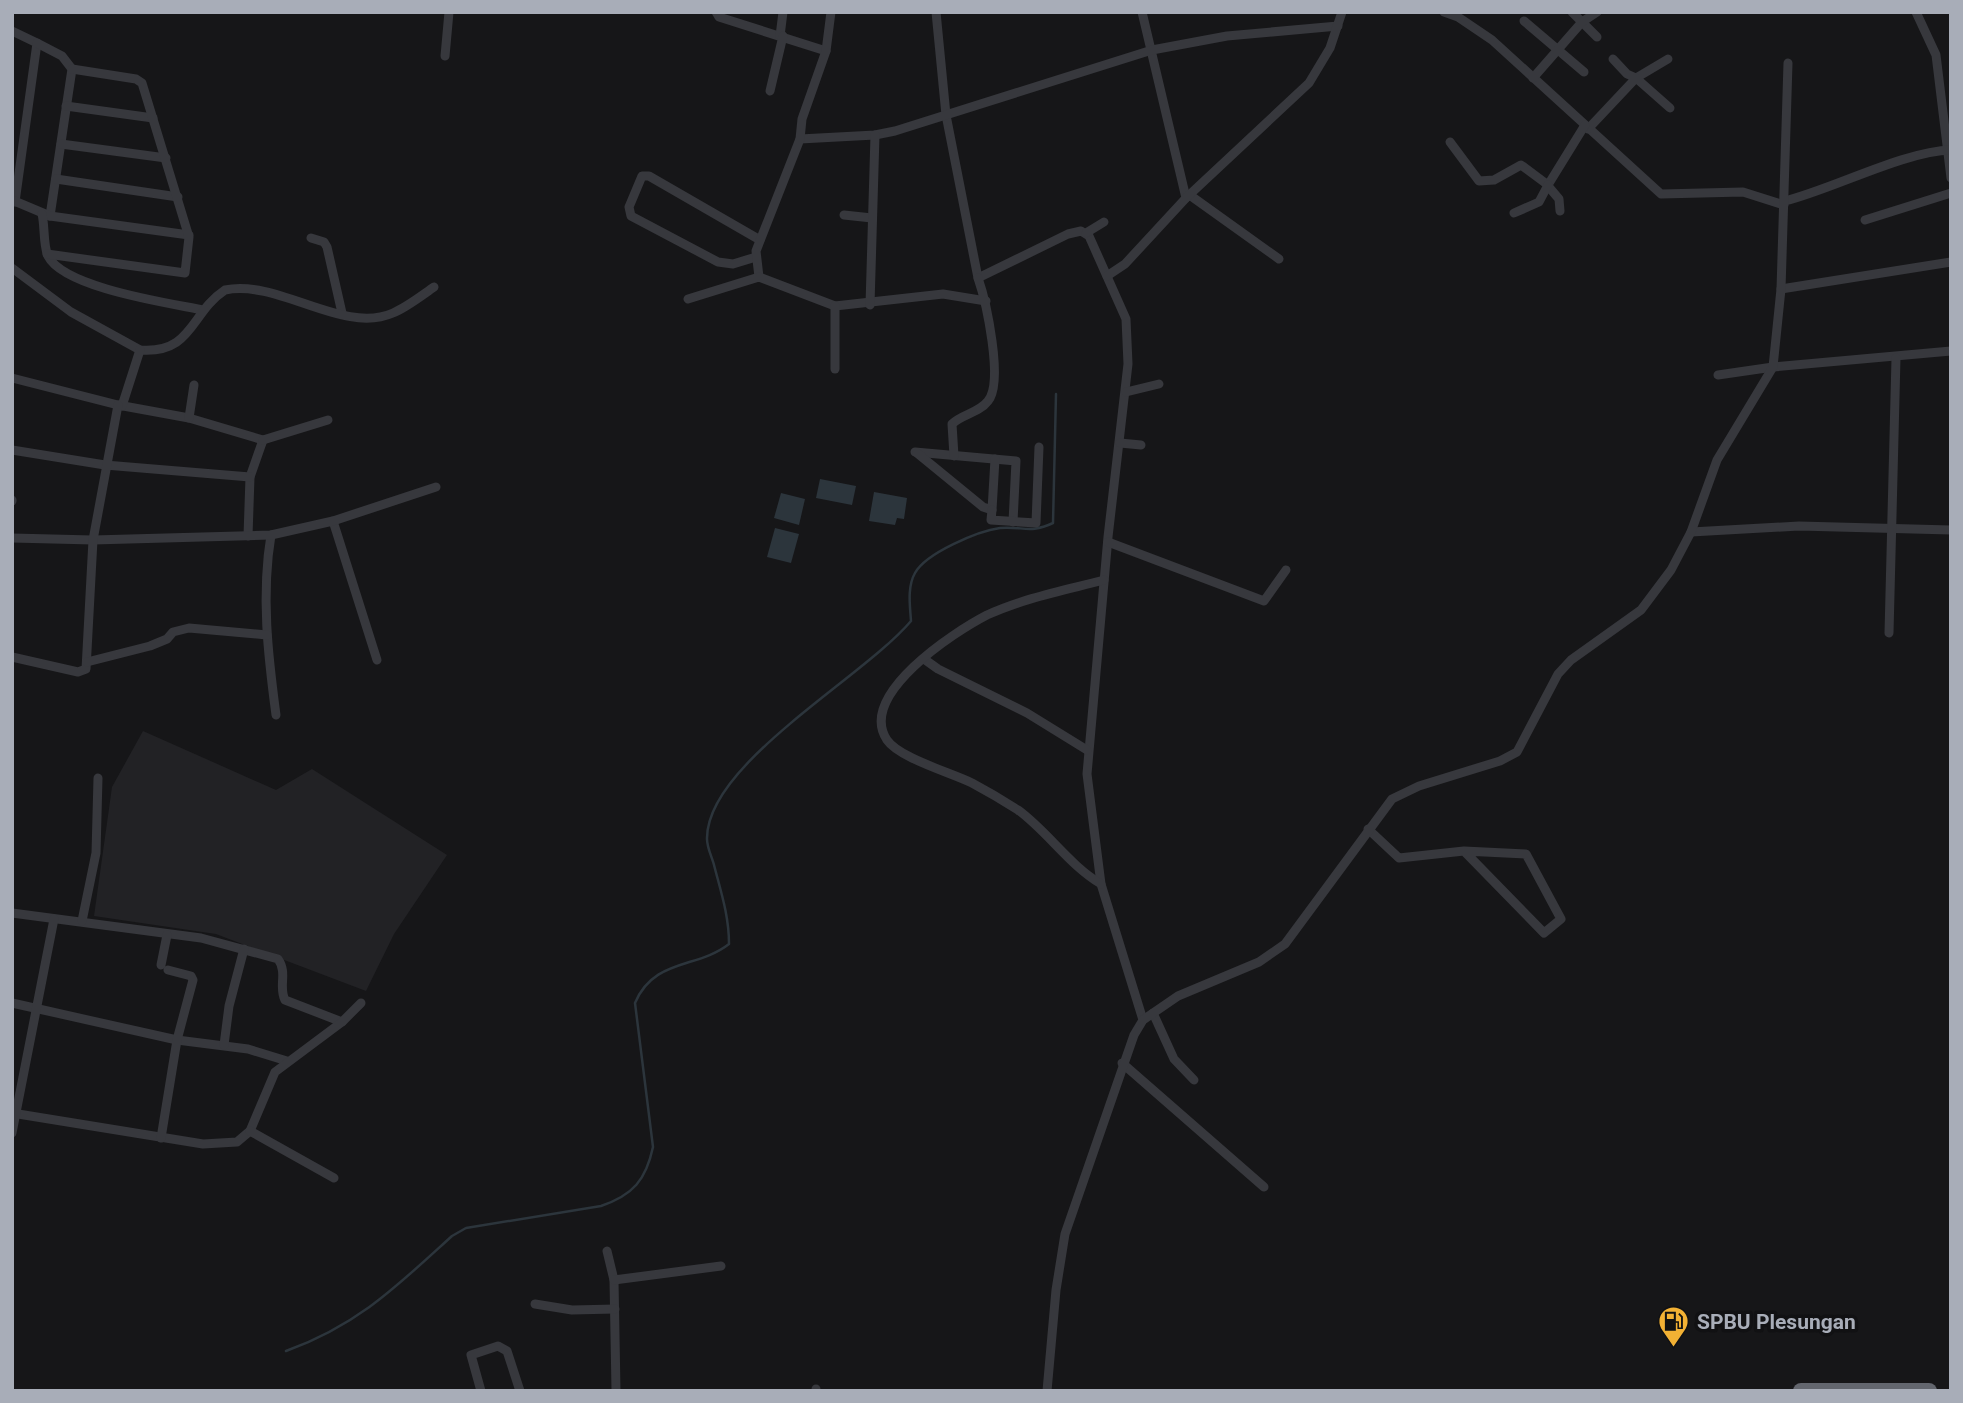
<svg xmlns="http://www.w3.org/2000/svg" width="1963" height="1403" viewBox="0 0 1963 1403" font-family="Roboto,sans-serif">
  <rect width="100%" height="100%" fill="#161618"/>
  <path fill="#222225" d="M143,731L276,790L312,769L447,855L394,934L366,991L216,934L94,916L112,787Z"/>
  <g fill="#2c353c">
    <path d="M820,479L856,486L852,505L816,498Z"/>
    <path d="M874,492L907,498L904,519L897,518L895,525L869,521Z"/>
    <path d="M781,493L805,499L799,525L774,518Z"/>
    <path d="M775,528L799,534L791,563L767,557Z"/>
  </g>
  <g fill="none" stroke-linecap="round" stroke-linejoin="round">
    <path stroke="#2c353c" stroke-width="2.5" d="M286,1351C358,1325 397,1286 452,1236L466,1228L601,1206C633,1195 646,1180 653,1147L635,1003C654,958 697,969 729,944C729,916 721,892 714,865C712,857 707,848 707,839C706,764 863,678 911,621C910,606 907,587 915,573C926,553 978,531 1000,528C1023,526 1030,534 1053,523L1056,394"/>
    <g stroke="#37383d" stroke-width="9">
      <path d="M716,12L719,17L826,51"/>
      <path d="M936,12L946,115L978,278L1068,234L1081,231L1089,236L1126,319L1128,364L1108,537L1087,774L1101,884L1143,1020"/>
      <path d="M1142,12L1186,198"/>
      <path d="M1444,12L1458,17L1492,40L1661,194L1743,192L1784,205"/>
      <path d="M1572,12L1597,37"/>
      <path d="M1916,12L1936,55L1951,178"/>
      <path d="M1524,21L1584,72"/>
      <path d="M12,31L37,43L15,202"/>
      <path d="M780,36L783,12"/>
      <path d="M37,43L62,56L72,69L50,216"/>
      <path d="M445,56L449,12"/>
      <path d="M1613,59L1627,74L1636,78L1668,59"/>
      <path d="M1533,78L1582,22L1597,12"/>
      <path d="M770,91L783,36"/>
      <path d="M66,106L153,118"/>
      <path d="M1588,129L1636,78L1670,108"/>
      <path d="M800,139L875,135L895,131L1152,50L1227,36L1338,26"/>
      <path d="M1450,142L1479,181L1494,180L1521,165L1548,185L1585,125"/>
      <path d="M61,144L166,158"/>
      <path d="M56,179L178,197"/>
      <path d="M1548,186L1559,199L1560,211"/>
      <path d="M1191,196L1279,259"/>
      <path d="M12,200L50,216L189,235"/>
      <path d="M1785,201C1833,189 1905,151 1951,150"/>
      <path d="M1514,213L1539,202L1548,185"/>
      <path d="M42,214C45,226 43,245 48,256C64,288 169,303 203,310"/>
      <path d="M844,215L872,218"/>
      <path d="M1865,220L1951,193"/>
      <path d="M1086,233L1104,222"/>
      <path d="M311,238L324,242L327,247L342,313"/>
      <path d="M47,254L185,273L189,237L142,83L136,79L72,69"/>
      <path d="M756,257L733,264L718,262L631,216L629,207L642,176H649L760,240"/>
      <path d="M12,268L71,312L140,350C193,354 190,313 225,290C279,279 343,335 393,313C407,307 421,296 434,287"/>
      <path d="M1107,276L1125,264L1186,198L1309,83L1330,48L1342,12"/>
      <path d="M759,277L756,251L800,139L802,119L826,51L831,12"/>
      <path d="M1781,289L1951,262"/>
      <path d="M688,299L759,277L835,306L943,294L986,301"/>
      <path d="M870,305L875,135"/>
      <path d="M835,369V306"/>
      <path d="M1718,375L1773,367L1951,351"/>
      <path d="M12,378L118,405L189,418L263,440L250,477L248,536"/>
      <path d="M1126,392L1159,384"/>
      <path d="M122,406L140,350"/>
      <path d="M189,418L194,385"/>
      <path d="M263,440L328,420"/>
      <path d="M1120,443L1141,445"/>
      <path d="M12,450L105,465L250,477"/>
      <path d="M915,452L1016,461L1013,522"/>
      <path d="M917,453L983,507L992,510L995,459"/>
      <path d="M954,456L952,424C962,414 979,413 988,401C1004,382 986,301 978,278"/>
      <path d="M12,501V500"/>
      <path d="M992,510L991,520L1036,523L1039,447"/>
      <path d="M333,521L377,660"/>
      <path d="M1691,532L1799,526L1951,530"/>
      <path d="M271,535C261,595 268,655 276,715"/>
      <path d="M12,538L93,540L271,535L333,521L436,487"/>
      <path d="M1108,542L1264,601L1286,570"/>
      <path d="M1889,633L1896,358"/>
      <path d="M12,657L78,672L86,669L93,540L118,405"/>
      <path d="M924,659L938,669L1027,713L1087,750"/>
      <path d="M87,662L150,646L167,639L173,632L189,628L267,635"/>
      <path d="M1368,829L1399,858L1464,851L1526,854L1561,919L1544,933L1464,851"/>
      <path d="M1101,884C1069,865 1048,832 1018,810C1004,801 987,791 972,783C952,773 899,758 887,740C857,695 954,632 987,615C1024,598 1066,590 1104,580"/>
      <path d="M12,913L201,938L278,959C288,973 278,987 285,1000L342,1022"/>
      <path d="M82,921L96,853L98,778"/>
      <path d="M161,965L167,935"/>
      <path d="M12,1003L177,1040L248,1049L287,1061"/>
      <path d="M1153,1013L1174,1059L1194,1080"/>
      <path d="M224,1045L229,1006L244,949"/>
      <path d="M1122,1063L1264,1187"/>
      <path d="M12,1113L203,1144L237,1142L250,1131L275,1072L342,1022L361,1003"/>
      <path d="M250,1131L334,1178"/>
      <path d="M12,1133L54,919"/>
      <path d="M161,1138L177,1040L193,980L191,976L168,970"/>
      <path d="M607,1251L614,1280L616,1391"/>
      <path d="M614,1280L721,1266"/>
      <path d="M535,1304L572,1310L615,1309"/>
      <path d="M816,1389V1391"/>
      <path d="M481,1391L471,1355L498,1346L507,1351L520,1391"/>
      <path d="M1047,1391L1056,1290L1065,1234L1134,1035L1143,1020L1178,996L1259,962L1285,944L1392,799L1419,786L1500,761L1517,752L1558,674L1571,660L1641,610L1671,570L1691,532L1717,460L1773,367L1781,289L1788,63"/>
    </g>
    <path stroke="#63666e" stroke-width="16" d="M1801,1391H1929"/>
  </g>
  <defs>
    <symbol id="fuel-pin" viewBox="-11 -11 22 30"><path d="M0 17L-7.5 6A9.5 9.5 0 1 1 7.5 6Z" fill="#f2b134" stroke="#111113"/><path d="M-5.5-6h7V0h2V4h1.3V-2.5L3-4.5l.8-.8L6-3V5H2.5V1h-1V6h-7ZM-4.2-4.7v3.2H.2V-4.7Z" fill="#111"/></symbol>
  </defs>
  <g fill-rule="evenodd">
    <use href="#fuel-pin" x="1656" y="1304" width="35" height="47"/>
  </g>
  <g text-anchor="middle" stroke-width="7" stroke-linejoin="round" paint-order="stroke">
    <g font-size="21" font-weight="bold" fill="#a8adb8" stroke="#111113" text-anchor="start">
      <text x="1697" y="1329">SPBU Plesungan</text>
    </g>
  </g>
  <rect width="1963" height="1403" fill="none" stroke="#a8adb8" stroke-width="28"/>
</svg>
